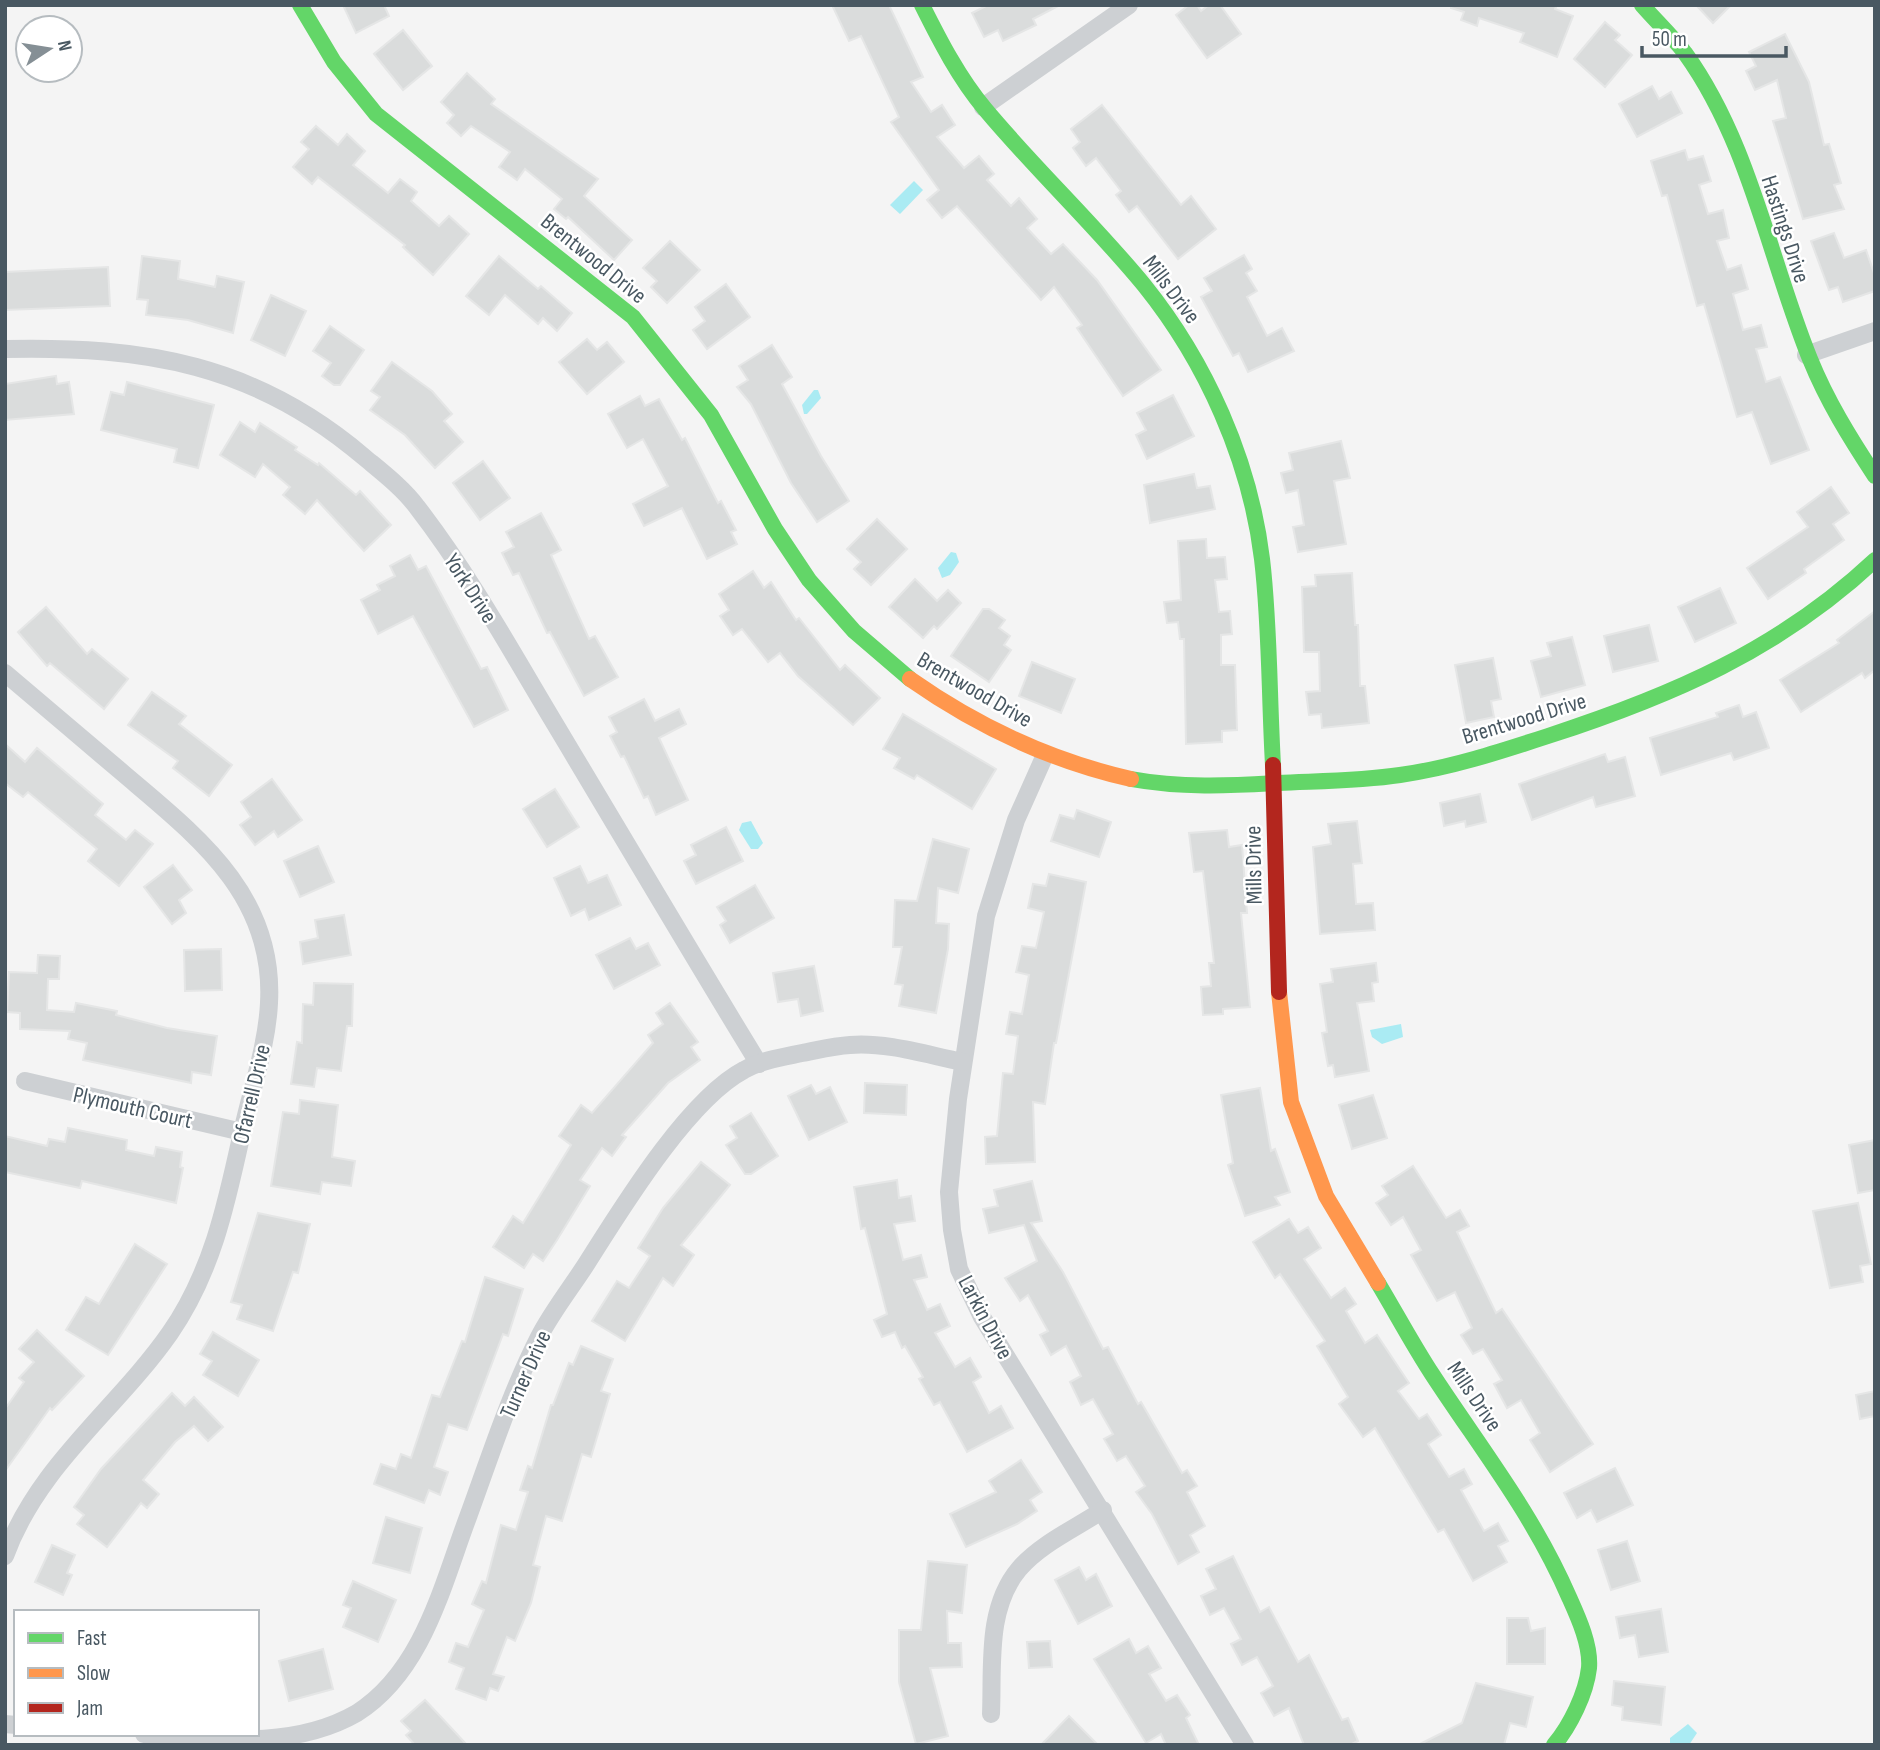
<svg xmlns="http://www.w3.org/2000/svg" width="1880" height="1750" viewBox="0 0 1880 1750" font-family="'Sofia Sans Condensed',sans-serif">
  <rect width="100%" height="100%" fill="#f4f4f4"/>
  <g fill="#aaebf3">
    <path d="M914,181L923,190L900,214L890,205Z"/>
    <path d="M814,390H818L821,398L807,414H804L802,405Z"/>
    <path d="M951,552L956,553L959,562L950,575L942,578L938,568Z"/>
    <path d="M751,821L763,843L758,849H751L739,830L742,823Z"/>
    <path d="M1401,1024L1403,1037L1382,1044L1372,1037L1370,1030Z"/>
    <path d="M1688,1724L1697,1733L1689,1745H1670V1738Z"/>
  </g>
  <g fill="#dadcdc" stroke="#e5e6e6" stroke-width="2">
    <path d="M343,5H384L389,16L356,33Z"/>
    <path d="M832,5H889L923,77L911,82L931,112L942,105L955,125L937,137L964,168L979,156L994,174L987,180L1011,206L1019,198L1037,219L1027,228L1051,254L1063,244L1097,280L1161,370L1123,396L1077,328L1082,325L1054,287L1041,300L957,206L942,218L927,200L939,190L891,122L899,117L861,36L849,41Z"/>
    <path d="M988,5H1060L1033,19L1036,25L1003,41L998,30L984,37L972,13Z"/>
    <path d="M1189,5H1197L1201,11L1209,5H1220L1241,34L1207,58L1176,15Z"/>
    <path d="M1451,5H1557L1555,9L1573,16L1557,57L1520,42L1524,33L1479,18L1477,26L1461,20L1464,12L1451,8Z"/>
    <path d="M1696,5H1731L1713,23Z"/>
    <path d="M1605,22L1620,35L1615,40L1632,55L1605,87L1574,59Z"/>
    <path d="M403,30L432,66L403,90L374,54Z"/>
    <path d="M1785,34L1809,82L1824,145L1829,144L1841,183L1834,185L1844,209L1803,219L1773,121L1786,118L1777,80L1755,90L1746,71L1756,66L1749,52Z"/>
    <path d="M467,73L495,99L491,104L598,179L584,196L632,240L614,260L568,217L566,219L554,209L562,199L525,169L517,180L499,167L510,152L471,126L461,136L447,123L454,115L441,102Z"/>
    <path d="M1652,86L1659,99L1671,92L1682,113L1637,137L1619,104Z"/>
    <path d="M1102,105L1181,205L1191,196L1216,229L1178,259L1137,206L1129,212L1116,195L1121,191L1096,158L1086,166L1073,148L1080,142L1071,129Z"/>
    <path d="M316,126L338,145L347,134L365,151L353,165L388,193L400,179L417,192L411,201L439,226L449,216L469,234L433,275L403,247L405,245L318,177L312,184L293,167L309,149L301,142Z"/>
    <path d="M1685,150L1688,160L1703,156L1711,181L1699,185L1708,214L1723,210L1729,238L1717,241L1727,270L1741,265L1748,289L1733,294L1743,330L1761,325L1767,347L1756,349L1766,382L1780,377L1809,450L1771,464L1752,412L1737,417L1704,304L1697,306L1667,195L1662,196L1651,161Z"/>
    <path d="M1834,233L1844,258L1866,250L1875,276V291L1843,302L1838,287L1829,290L1811,241Z"/>
    <path d="M670,241L700,270L667,303L651,287L657,281L643,268Z"/>
    <path d="M1244,255L1252,269L1246,273L1257,291L1247,297L1267,336L1282,328L1294,351L1248,372L1239,353L1233,356L1201,297L1212,291L1204,278Z"/>
    <path d="M142,256L180,261L178,279L215,287L217,276L244,282L233,333L188,320L146,315L148,300L137,299Z"/>
    <path d="M499,256L538,289L541,286L572,313L557,331L543,318L538,324L505,295L489,315L466,296Z"/>
    <path d="M108,267L110,306L5,310V272Z"/>
    <path d="M726,284L750,317L707,349L693,330L705,321L695,307Z"/>
    <path d="M271,295L306,311L285,356L251,340Z"/>
    <path d="M330,326L364,350L340,385H334L322,376L331,363L313,351Z"/>
    <path d="M587,339L597,350L607,342L624,362L587,394L559,362Z"/>
    <path d="M772,345L792,377L782,384L821,456L849,501L817,522L791,483L751,404L737,387L748,380L739,366Z"/>
    <path d="M392,362L432,391L452,414L444,421L463,442L435,468L405,435L370,410L380,397L371,391Z"/>
    <path d="M56,376L57,384L69,382L74,414L5,420V384Z"/>
    <path d="M127,382L214,405L198,468L174,462L177,449L101,430L111,392L124,395Z"/>
    <path d="M1173,395L1194,436L1147,459L1136,435L1146,430L1137,413Z"/>
    <path d="M640,396L645,406L659,399L682,440L685,438L718,503L721,501L736,530L731,532L737,544L707,559L682,508L644,526L633,504L668,486L643,439L627,448L608,414Z"/>
    <path d="M240,422L255,432L260,423L297,447L295,450L318,465L319,463L356,495L360,491L391,525L364,551L317,500L305,514L283,495L290,487L263,464L255,477L220,455Z"/>
    <path d="M1341,441L1350,478L1334,481L1346,544L1298,552L1293,527L1304,525L1298,490L1286,493L1281,473L1293,470L1289,453Z"/>
    <path d="M483,461L510,498L480,520L453,483Z"/>
    <path d="M1194,474L1197,488L1210,486L1215,509L1150,523L1144,485Z"/>
    <path d="M1831,487L1849,513L1833,524L1844,540L1804,569L1806,573L1768,599L1747,568L1808,527L1797,512Z"/>
    <path d="M541,513L561,550L551,555L589,639L595,636L618,677L584,696L550,632L547,633L519,573L513,575L502,553L514,547L506,532Z"/>
    <path d="M877,519L907,549L871,585L854,569L861,562L847,549Z"/>
    <path d="M1206,539L1207,558L1225,557L1227,579L1215,580L1219,612L1230,611L1232,634L1221,635V665H1235L1237,730L1222,731V742L1186,744L1184,639H1180L1178,622L1167,623L1164,602L1181,600L1178,541Z"/>
    <path d="M410,555L418,570L426,566L481,669L487,667L508,710L474,727L413,616L378,634L361,600L380,590L377,585L395,576L390,566Z"/>
    <path d="M753,571L764,588L771,582L796,620L799,618L840,670L845,665L880,698L853,725L798,676L780,653L768,662L742,629L733,635L720,616L729,610L719,594Z"/>
    <path d="M1352,573L1355,625H1358L1360,686H1365L1369,723L1322,728L1321,714L1309,715L1306,692L1320,691L1319,652H1304L1302,587L1316,586L1315,575Z"/>
    <path d="M915,579L937,601L948,590L961,603L937,629L934,626L923,638L889,607Z"/>
    <path d="M1720,588L1736,623L1695,642L1678,607Z"/>
    <path d="M46,607L87,654L92,649L128,679L104,709L50,663L47,666L18,632Z"/>
    <path d="M983,609H989L1005,620L999,628L1010,636L1004,645L1011,650L989,682L951,656Z"/>
    <path d="M1875,611V670L1865,678L1862,673L1801,712L1780,680L1839,643L1837,640Z"/>
    <path d="M1649,625L1658,661L1613,672L1604,636Z"/>
    <path d="M1572,637L1585,685L1541,697L1531,661L1551,656L1547,643Z"/>
    <path d="M1493,658L1501,699L1491,701L1494,717L1466,723L1455,665Z"/>
    <path d="M1032,662L1075,679L1061,713L1019,696Z"/>
    <path d="M152,692L186,716L179,724L232,765L209,796L173,768L178,761L128,725Z"/>
    <path d="M644,699L655,721L679,709L686,724L659,738L688,800L656,815L648,796L644,798L624,756L621,757L610,736L617,732L609,717Z"/>
    <path d="M1739,705L1743,717L1756,712L1769,748L1734,760L1731,753L1661,775L1650,738L1718,717L1716,713Z"/>
    <path d="M903,714L996,769L972,809L917,775L914,779L894,768L900,758L883,749Z"/>
    <path d="M5,744L25,762L37,748L103,804L95,815L126,840L135,830L153,844L119,886L88,861L97,849L28,792L23,797L5,783Z"/>
    <path d="M1605,754L1608,762L1625,757L1635,796L1596,807L1593,797L1532,820L1519,784Z"/>
    <path d="M272,779L302,820L278,837L274,831L255,845L240,825L251,817L241,802Z"/>
    <path d="M555,789L579,827L547,847L523,809Z"/>
    <path d="M1480,794L1486,822L1466,827L1465,821L1444,826L1440,803Z"/>
    <path d="M1077,810L1111,822L1099,857L1051,841L1060,815L1074,819Z"/>
    <path d="M1357,821L1362,863L1353,864L1356,904L1373,903L1375,930L1320,934L1313,847L1331,844L1328,824Z"/>
    <path d="M726,827L743,861L696,884L684,861L696,855L691,845Z"/>
    <path d="M1227,830L1229,847L1242,845L1247,913H1241L1250,1007L1223,1009V1014L1203,1015L1201,987L1211,986L1209,963H1214L1203,871L1194,872L1189,833Z"/>
    <path d="M933,839L969,849L958,893L938,888L936,923L949,924L948,949L936,1013L899,1006L903,985L895,984L902,947H893L895,900L917,901Z"/>
    <path d="M318,846L334,882L300,897L284,861Z"/>
    <path d="M173,865L192,890L179,900L186,913L172,924L144,887Z"/>
    <path d="M580,866L588,883L607,875L621,905L589,920L585,909L571,916L554,878Z"/>
    <path d="M1049,874L1086,882L1056,1043H1054L1045,1104L1033,1102L1035,1162L986,1164L985,1137L997,1136L1003,1073L1013,1074L1018,1036L1006,1034L1010,1012L1022,1014L1029,975L1016,972L1022,946L1036,948L1044,912L1028,908L1033,884L1046,886Z"/>
    <path d="M755,885L774,918L730,943L720,925L726,921L717,907Z"/>
    <path d="M344,915L351,955L303,964L300,942L318,938L315,920Z"/>
    <path d="M630,938L636,949L648,943L660,965L614,989L596,955Z"/>
    <path d="M221,949L222,990L185,991L184,950Z"/>
    <path d="M38,955L60,956L59,979H48L47,1010L74,1012L76,1003L117,1011L116,1015L167,1028L217,1036L211,1075L192,1072L191,1083L83,1060L87,1043L68,1039L70,1031L20,1029V1013L7,1012L9,972L37,973Z"/>
    <path d="M1376,963L1378,982L1372,983L1374,1001L1357,1003L1369,1071L1335,1077L1333,1065L1328,1066L1322,1033L1327,1032L1320,984L1333,982L1331,969Z"/>
    <path d="M814,966L823,1011L801,1016L798,999L778,1002L773,973Z"/>
    <path d="M314,983L353,984L352,1026H347L341,1071L317,1068L314,1087L291,1084L297,1042L302,1043L303,1004L313,1005Z"/>
    <path d="M670,1003L698,1042L691,1047L700,1060L668,1083L622,1135L626,1137L612,1156L602,1148L580,1180L590,1186L557,1240L543,1261L533,1254L524,1268L493,1247L513,1216L523,1223L571,1145L559,1136L581,1105L592,1113L653,1043L648,1035L663,1024L656,1013Z"/>
    <path d="M865,1083L907,1085L906,1115L864,1113Z"/>
    <path d="M811,1085L816,1094L830,1087L847,1122L809,1140L788,1096Z"/>
    <path d="M1260,1088L1271,1151L1275,1149L1290,1192L1275,1197L1280,1205L1245,1216L1228,1165L1233,1163L1221,1095Z"/>
    <path d="M1373,1095L1387,1138L1352,1149L1339,1105Z"/>
    <path d="M300,1100L338,1105L332,1157L355,1161L351,1186L322,1182L320,1194L271,1186L283,1112L299,1114Z"/>
    <path d="M751,1113L778,1156L751,1174H745L726,1145L737,1138L730,1126Z"/>
    <path d="M68,1128L127,1140L126,1150L154,1156L156,1147L182,1152L180,1167L183,1168L176,1203L82,1181L80,1188L5,1172V1136L47,1146L49,1139L65,1142Z"/>
    <path d="M1875,1140V1190L1858,1193L1849,1145Z"/>
    <path d="M701,1162L730,1185L681,1245L694,1255L673,1286L663,1278L625,1341L592,1321L617,1281L629,1288L650,1256L638,1248L663,1208Z"/>
    <path d="M1413,1166L1446,1218L1460,1210L1469,1226L1457,1232L1496,1313L1502,1309L1593,1444L1550,1472L1530,1440L1540,1433L1521,1400L1507,1408L1494,1384L1502,1380L1483,1349L1473,1354L1461,1335L1472,1328L1455,1292L1437,1301L1411,1255L1421,1250L1403,1217L1391,1225L1376,1203L1388,1195L1382,1186Z"/>
    <path d="M897,1180L899,1198L911,1196L915,1221L894,1224L903,1260L921,1255L927,1277L914,1280L927,1310L940,1304L950,1326L935,1333L955,1367L970,1358L981,1377L973,1382L989,1413L1001,1406L1013,1428L967,1452L940,1402L934,1405L919,1379L923,1377L905,1346L902,1348L895,1332L882,1337L874,1320L887,1314L865,1228L861,1229L854,1187Z"/>
    <path d="M1032,1181L1042,1221L1031,1223L1063,1272L1103,1349L1108,1347L1138,1404L1141,1402L1182,1473L1187,1470L1197,1486L1187,1492L1205,1526L1190,1535L1199,1552L1178,1564L1152,1514L1136,1492L1145,1486L1126,1456L1117,1461L1104,1439L1113,1434L1093,1399L1081,1405L1070,1382L1081,1376L1066,1346L1051,1355L1040,1335L1048,1331L1028,1295L1020,1301L1005,1278L1037,1261L1024,1225L989,1233L983,1209L998,1206L994,1190Z"/>
    <path d="M1858,1203L1871,1264L1860,1266L1863,1282L1830,1288L1813,1211Z"/>
    <path d="M258,1213L310,1224L298,1273L293,1272L273,1331L237,1319L242,1305L231,1302Z"/>
    <path d="M1289,1219L1298,1233L1308,1227L1321,1248L1304,1259L1331,1298L1345,1288L1356,1304L1346,1311L1365,1343L1377,1335L1409,1383L1398,1391L1419,1419L1427,1414L1441,1435L1428,1444L1449,1477L1464,1469L1472,1484L1461,1490L1484,1531L1498,1523L1508,1541L1498,1546L1507,1562L1473,1581L1444,1529L1438,1532L1375,1428L1363,1437L1339,1404L1348,1397L1317,1346L1325,1341L1280,1274L1275,1278L1253,1242Z"/>
    <path d="M135,1244L167,1264L108,1355L66,1330L86,1297L99,1304Z"/>
    <path d="M485,1277L523,1289L508,1336L503,1334L467,1430L448,1424L434,1467L448,1472L440,1495L429,1490L424,1503L374,1484L381,1464L396,1469L401,1454L411,1458L432,1395L440,1397L462,1341L465,1342Z"/>
    <path d="M37,1330L84,1376L52,1410L50,1408L5,1471V1409L24,1382L19,1378L34,1362L19,1349Z"/>
    <path d="M213,1332L259,1360L238,1396L203,1375L212,1361L200,1354Z"/>
    <path d="M581,1346L613,1359L601,1391L610,1394L591,1457L582,1454L562,1521L546,1516L533,1565L540,1567L531,1603L515,1641L507,1637L493,1674L504,1677L498,1691L490,1688L486,1700L456,1689L464,1668L449,1662L456,1643L468,1647L484,1610L472,1604L482,1581L486,1583L501,1525L516,1530L528,1492L520,1490L528,1466L532,1468L551,1405H553L569,1363L573,1365Z"/>
    <path d="M1875,1391V1416L1860,1419L1856,1395Z"/>
    <path d="M172,1393L185,1406L194,1397L223,1427L208,1441L194,1426L175,1442L143,1480L159,1494L147,1508L141,1503L107,1547L77,1524L84,1515L74,1507L101,1469Z"/>
    <path d="M1021,1460L1042,1492L1030,1500L1037,1511L1017,1524L966,1547L950,1514L996,1492L989,1481Z"/>
    <path d="M1615,1468L1633,1505L1597,1522L1591,1510L1577,1518L1564,1493Z"/>
    <path d="M386,1517L422,1528L410,1573L373,1563Z"/>
    <path d="M1627,1541L1640,1581L1611,1590L1598,1550Z"/>
    <path d="M52,1545L75,1555L67,1573L72,1575L63,1595L35,1582Z"/>
    <path d="M1233,1556L1260,1612L1269,1607L1298,1662L1309,1655L1342,1720L1348,1718L1358,1741L1350,1745H1304L1289,1708L1274,1716L1261,1693L1273,1686L1257,1657L1242,1665L1231,1644L1241,1639L1224,1608L1210,1615L1201,1596L1216,1589L1206,1569Z"/>
    <path d="M928,1561L967,1565L962,1613L947,1611L948,1643H961L962,1667L930,1668L948,1736L916,1744L899,1682V1630H921Z"/>
    <path d="M1079,1567L1086,1580L1096,1574L1112,1606L1078,1624L1055,1580Z"/>
    <path d="M353,1581L396,1600L378,1642L343,1627L351,1608L343,1605Z"/>
    <path d="M1661,1609L1668,1652L1639,1657L1635,1635L1620,1638L1616,1617Z"/>
    <path d="M1507,1618H1528L1531,1631L1545,1628V1664H1507Z"/>
    <path d="M1129,1639L1136,1653L1148,1646L1161,1668L1149,1674L1166,1701L1177,1695L1190,1715L1186,1718L1199,1745H1166L1161,1734L1146,1743L1094,1659Z"/>
    <path d="M1050,1641L1052,1667L1029,1668L1027,1642Z"/>
    <path d="M323,1649L333,1689L289,1701L279,1661Z"/>
    <path d="M1614,1681L1665,1687L1661,1725L1622,1720L1623,1707L1612,1705Z"/>
    <path d="M1476,1683L1533,1697L1526,1727L1510,1723L1504,1745H1418L1462,1723Z"/>
    <path d="M425,1700L454,1731L467,1745H415L406,1735L411,1731L401,1721Z"/>
    <path d="M1069,1716L1098,1745H1041Z"/>
  </g>
  <g fill="none" stroke-linecap="round" stroke-linejoin="round">
    <g stroke="#cdd0d3" stroke-width="18">
      <path d="M983,107L1129,5"/>
      <path d="M5,349C145,346 255,364 364,457C382,472 403,488 417,507C468,573 509,647 552,719C621,834 689,950 759,1064"/>
      <path d="M1806,355L1875,331"/>
      <path d="M5,673C45,707 84,740 124,774C197,836 275,895 269,1003C267,1045 252,1088 243,1128C227,1201 213,1271 170,1333C117,1409 38,1465 5,1556"/>
      <path d="M1045,755L1016,820L986,916L958,1099L949,1192L952,1230L959,1269L982,1317L1245,1745"/>
      <path d="M25,1081L242,1132"/>
      <path d="M991,1714C993,1666 986,1608 1019,1569C1040,1544 1076,1528 1103,1510"/>
      <path d="M5,1724L16,1725"/>
      <path d="M144,1734C215,1739 293,1750 357,1713C423,1671 442,1586 468,1517C490,1457 510,1394 539,1337C552,1312 570,1289 585,1266C620,1211 687,1100 744,1070C762,1060 783,1057 802,1053C818,1050 834,1046 850,1045C887,1042 927,1055 963,1062"/>
    </g>
    <g stroke="#63d668" stroke-width="16">
      <path d="M300,5L334,62L376,114L633,317L711,415L775,529L809,580L854,631L910,679"/>
      <path d="M922,5C940,41 959,78 985,109C1036,170 1094,224 1144,285C1206,362 1250,460 1262,559C1270,626 1269,696 1273,765"/>
      <path d="M1642,5C1656,21 1672,36 1685,53C1750,143 1769,258 1810,359C1827,401 1850,438 1875,476"/>
      <path d="M1131,779C1180,788 1229,786 1278,783C1319,781 1360,781 1400,775C1450,768 1499,752 1548,736C1671,696 1779,650 1875,560"/>
      <path d="M1378,1283C1396,1313 1413,1345 1432,1374C1481,1449 1533,1514 1569,1597C1578,1617 1591,1645 1589,1668C1586,1694 1570,1726 1554,1745"/>
    </g>
    <g stroke="#ff974d" stroke-width="16">
      <path d="M910,679C977,726 1051,761 1131,779"/>
      <path d="M1279,992L1291,1102L1326,1196L1378,1283"/>
    </g>
    <path stroke="#b3261e" stroke-width="16" d="M1273,765L1279,992"/>
  </g>
  <g text-anchor="middle" stroke-width="5" stroke-linejoin="round" paint-order="stroke">
    <g font-size="23" fill="#495862" stroke="#fff">
      <text transform="translate(1786 229) rotate(72)" y="8">Hastings Drive</text>
      <text transform="translate(594 258) rotate(39)" y="8">Brentwood Drive</text>
      <text transform="translate(1172 289) rotate(53)" y="8">Mills Drive</text>
      <text transform="translate(471 588) rotate(57)" y="8">York Drive</text>
      <text transform="translate(975 689) rotate(30)" y="8">Brentwood Drive</text>
      <text transform="translate(1524 718) rotate(-17)" y="8">Brentwood Drive</text>
      <text transform="translate(1253 865) rotate(-91)" y="8">Mills Drive</text>
      <text transform="translate(251 1094) rotate(-77)" y="8">Ofarrell Drive</text>
      <text transform="translate(133 1107) rotate(13)" y="8">Plymouth Court</text>
      <text transform="translate(986 1317) rotate(62)" y="8">Larkin Drive</text>
      <text transform="translate(525 1374) rotate(-66)" y="8">Turner Drive</text>
      <text transform="translate(1475 1396) rotate(56)" y="8">Mills Drive</text>
    </g>
  </g>
  <rect width="1880" height="1750" fill="none" stroke="#495862" stroke-width="14"/>
  <rect x="14" y="1610" width="245" height="126" fill="#ffffff" stroke="#b6bcc0" stroke-width="2"/>
  <rect x="28" y="1633" width="35" height="10" fill="#63d668" stroke="#b6bcc0" stroke-width="2"/>
  <text x="77" y="1645" font-size="21" fill="#495862">Fast</text>
  <rect x="28" y="1668" width="35" height="10" fill="#ff974d" stroke="#b6bcc0" stroke-width="2"/>
  <text x="77" y="1680" font-size="21" fill="#495862">Slow</text>
  <rect x="28" y="1703" width="35" height="10" fill="#b3261e" stroke="#b6bcc0" stroke-width="2"/>
  <text x="77" y="1715" font-size="21" fill="#495862">Jam</text>
  <g transform="translate(49 49) rotate(78)"><circle r="33" fill="#ffffff" stroke="#b6bcc0" stroke-width="2"/>
  <path d="M0-5L12 26L0 18L-12 26Z" fill="#858f95"/>
  <text y="-10" font-size="19" font-weight="bold" text-anchor="middle" fill="#495862">N</text>
  </g>
  <path d="M1642 46v10h144v-10" fill="none" stroke="#495862" stroke-width="3.5"/>
  <text x="1652" y="46" font-size="21" fill="#495862" stroke="#ffffff" stroke-width="5" paint-order="stroke">50 m</text>
</svg>
